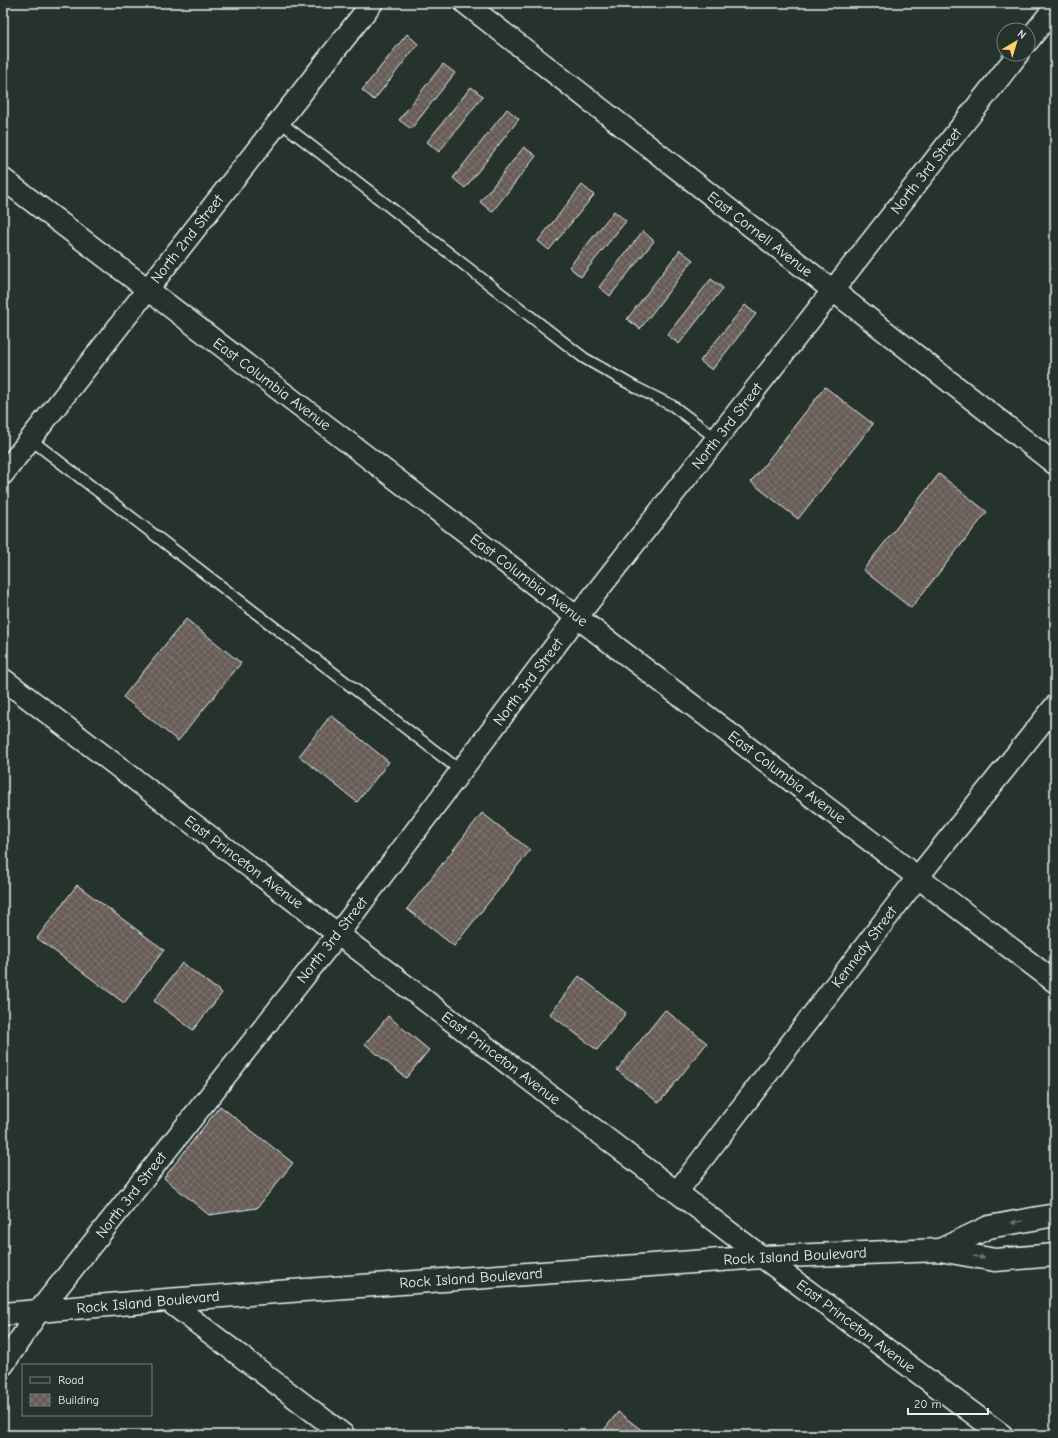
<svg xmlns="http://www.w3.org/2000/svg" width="1058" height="1438" viewBox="0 0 1058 1438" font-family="'Comic Neue',sans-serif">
  <defs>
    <pattern id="building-cross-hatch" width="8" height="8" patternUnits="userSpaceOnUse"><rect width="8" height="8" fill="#685d56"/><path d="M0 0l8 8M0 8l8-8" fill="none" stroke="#7e756f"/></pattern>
  </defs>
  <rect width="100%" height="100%" fill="#26332d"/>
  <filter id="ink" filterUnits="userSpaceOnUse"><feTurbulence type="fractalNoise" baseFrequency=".025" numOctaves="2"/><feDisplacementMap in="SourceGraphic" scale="8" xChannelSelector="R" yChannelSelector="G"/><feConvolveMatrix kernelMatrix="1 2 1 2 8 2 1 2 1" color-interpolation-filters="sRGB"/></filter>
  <g filter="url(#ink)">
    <g fill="url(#building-cross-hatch)" stroke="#e8f1f8">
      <path d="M407,34L418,44L374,100L362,90Z"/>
      <path d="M443,64L455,73L411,129L399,120Z"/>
      <path d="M471,87L483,96L439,152L427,142Z"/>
      <path d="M507,109L519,119L465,188L453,178Z"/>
      <path d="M524,147L536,156L492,212L480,202Z"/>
      <path d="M582,185L594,195L549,250L538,241Z"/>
      <path d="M614,211L626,221L581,277L569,267Z"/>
      <path d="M643,231L654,241L610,296L599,287Z"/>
      <path d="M680,250L693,260L640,329L627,319Z"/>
      <path d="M711,279L723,288L679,344L667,335Z"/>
      <path d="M745,305L756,314L712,370L700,361Z"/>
      <path d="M825,387L873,424L798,519L751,482Z"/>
      <path d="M939,474L987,512L911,608L863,570Z"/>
      <path d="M186,619L241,663L178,741L123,697Z"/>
      <path d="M331,715L389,762L357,802L299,756Z"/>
      <path d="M482,813L530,850L454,946L407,909Z"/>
      <path d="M77,885L164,950L124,1003L37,938Z"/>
      <path d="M182,963L222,993L193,1030L154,1001Z"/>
      <path d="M579,976L626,1013L597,1050L550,1014Z"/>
      <path d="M665,1010L707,1043L659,1103L617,1070Z"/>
      <path d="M388,1016L429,1050L406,1078L365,1044Z"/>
      <path d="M220,1106L293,1163L257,1208L209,1215L164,1178Z"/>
      <path d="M618,1412L648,1435H600Z"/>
    </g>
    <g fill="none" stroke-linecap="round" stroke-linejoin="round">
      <defs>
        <g id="lane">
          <path d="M279,121L584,358L635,387L673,406L717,439"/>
          <path d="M30,439L461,771"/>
        </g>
        <g id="street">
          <path d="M465,3L1055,464"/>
          <path d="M1028,41L1055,7"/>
          <path d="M3,179L1055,982"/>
          <path d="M3,474L372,3"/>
          <path d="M3,679L762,1257L1002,1435"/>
          <path d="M677,1192L918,877L1055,706"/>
          <path d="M167,1300L344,1435"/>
          <path d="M3,1365L39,1311L338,934L577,617L1018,54"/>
        </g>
        <g id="secondary">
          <path d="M940,1250L989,1227L1055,1215"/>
          <path d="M3,1314L167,1300L762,1257L940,1250L995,1260L1055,1255"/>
        </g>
      </defs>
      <use href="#lane" stroke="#e8f1f8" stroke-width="13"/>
      <use href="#street" stroke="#e8f1f8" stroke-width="24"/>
      <use href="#secondary" stroke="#e8f1f8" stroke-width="25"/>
      <use href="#lane" stroke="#26332d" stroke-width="10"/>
      <use href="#street" stroke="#26332d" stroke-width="21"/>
      <use href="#secondary" stroke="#26332d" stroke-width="22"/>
    </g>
    <defs><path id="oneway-solid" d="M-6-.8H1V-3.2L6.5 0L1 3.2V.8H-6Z"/></defs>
    <g fill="#6a7674">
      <use href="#oneway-solid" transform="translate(1017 1222) rotate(170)"/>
      <use href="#oneway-solid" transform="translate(979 1257) rotate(10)"/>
    </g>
  </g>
  <g text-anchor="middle" stroke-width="4" stroke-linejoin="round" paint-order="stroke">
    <g font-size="15" fill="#e8f1f8" stroke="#26332d">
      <text transform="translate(926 171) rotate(-52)" y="5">North 3rd Street</text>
      <text transform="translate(760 234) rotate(38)" y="5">East Cornell Avenue</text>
      <text transform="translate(187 239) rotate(-52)" y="5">North 2nd Street</text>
      <text transform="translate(272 384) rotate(37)" y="5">East Columbia Avenue</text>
      <text transform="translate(727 426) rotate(-52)" y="5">North 3rd Street</text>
      <text transform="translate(529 580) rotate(37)" y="5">East Columbia Avenue</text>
      <text transform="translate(528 682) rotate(-53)" y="5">North 3rd Street</text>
      <text transform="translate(787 777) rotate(37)" y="5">East Columbia Avenue</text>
      <text transform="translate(244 862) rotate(37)" y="5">East Princeton Avenue</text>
      <text transform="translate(332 940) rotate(-52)" y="5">North 3rd Street</text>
      <text transform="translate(864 947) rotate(-53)" y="5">Kennedy Street</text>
      <text transform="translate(501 1058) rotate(37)" y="5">East Princeton Avenue</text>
      <text transform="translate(131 1195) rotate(-52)" y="5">North 3rd Street</text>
      <text transform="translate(795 1256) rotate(-3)" y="5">Rock Island Boulevard</text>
      <text transform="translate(471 1278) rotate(-4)" y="5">Rock Island Boulevard</text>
      <text transform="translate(148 1302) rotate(-5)" y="5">Rock Island Boulevard</text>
      <text transform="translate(856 1326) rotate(37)" y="5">East Princeton Avenue</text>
    </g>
  </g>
  <rect width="1058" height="1438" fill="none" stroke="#26332d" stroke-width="16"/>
  <rect x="8" y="8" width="1042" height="1422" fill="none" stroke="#e8f1f8" stroke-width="1.5" filter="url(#ink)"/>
  <rect x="22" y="1364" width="130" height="52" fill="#26332d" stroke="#747f7e"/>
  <rect x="30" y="1377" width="20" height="6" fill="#26332d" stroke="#747f7e"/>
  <text x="58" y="1384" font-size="12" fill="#e8f1f8">Road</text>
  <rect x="30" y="1394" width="20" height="12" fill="url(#building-cross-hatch)" stroke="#747f7e"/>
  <text x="58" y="1404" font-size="12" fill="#e8f1f8">Building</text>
  <g transform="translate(1016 42) rotate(38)"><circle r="19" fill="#26332d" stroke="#747f7e"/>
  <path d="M0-3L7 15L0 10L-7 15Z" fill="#ffd166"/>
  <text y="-6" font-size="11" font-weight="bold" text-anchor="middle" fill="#e8f1f8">N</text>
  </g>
  <path d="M908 1408v6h80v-6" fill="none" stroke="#e8f1f8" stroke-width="2"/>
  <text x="914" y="1408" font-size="12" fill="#e8f1f8" stroke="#26332d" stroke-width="3" paint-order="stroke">20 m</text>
</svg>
